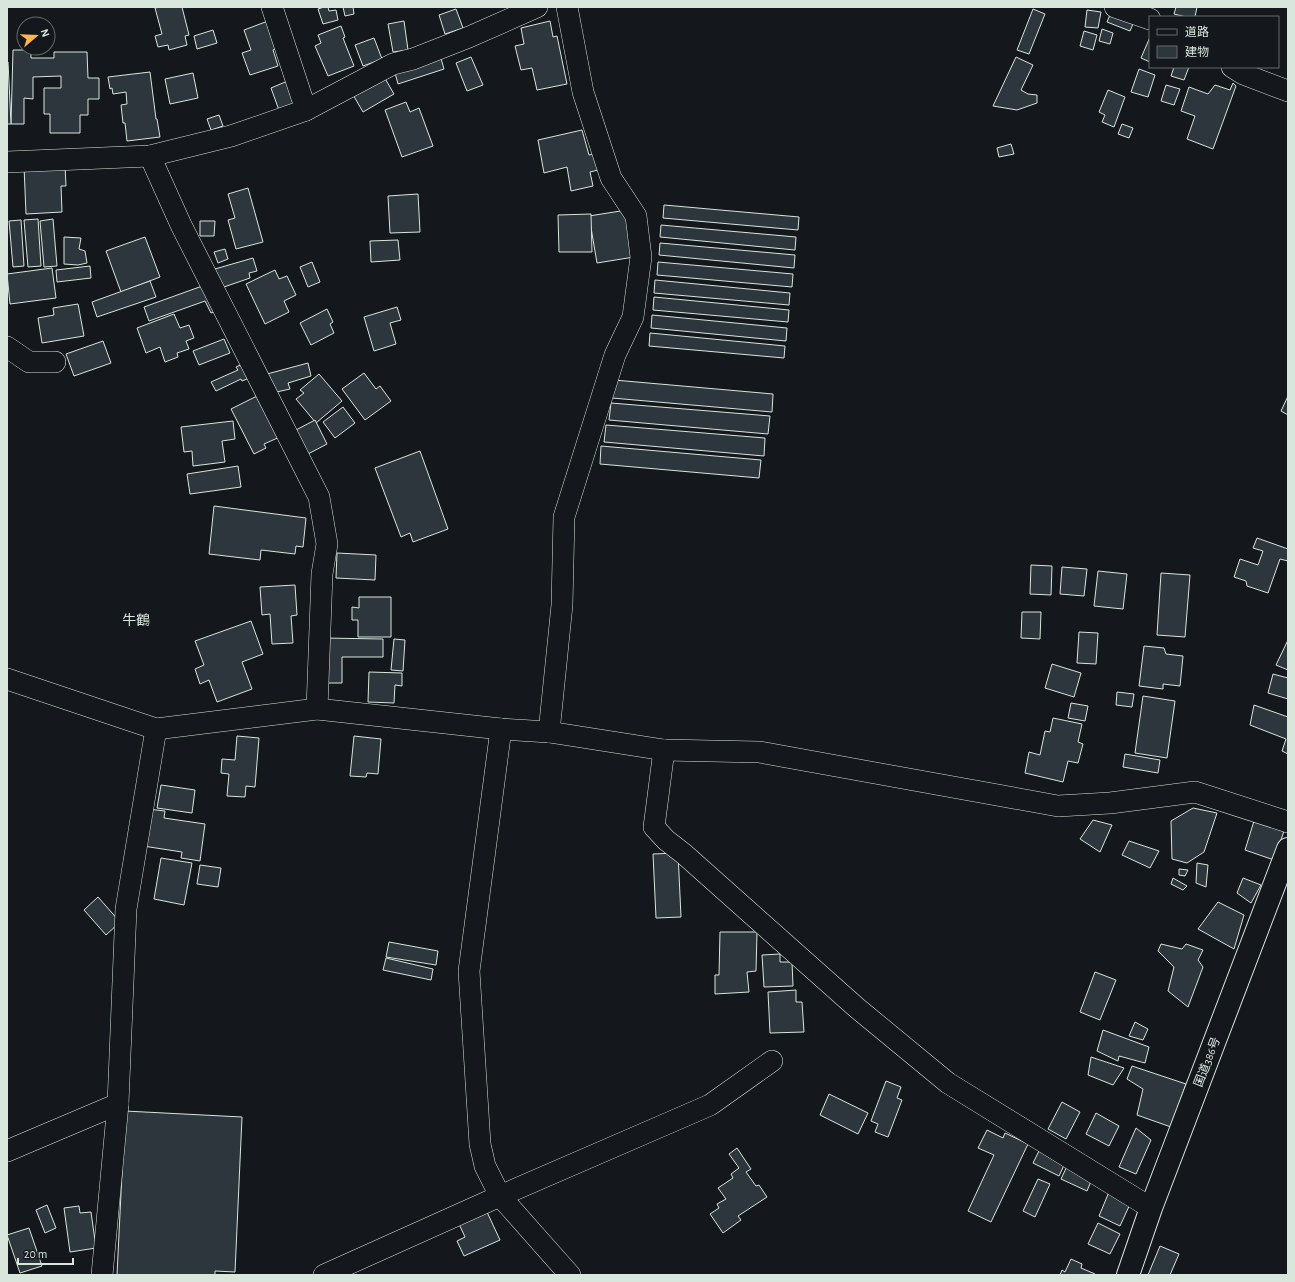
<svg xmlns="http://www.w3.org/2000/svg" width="1295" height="1282" viewBox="0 0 1295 1282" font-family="'Alegreya Sans','Noto Sans JP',sans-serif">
  <rect width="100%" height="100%" fill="#14181c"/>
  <g fill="#2c363c" stroke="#d8e6dc">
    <path d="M161,7H182L189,35L185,36L187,45L169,50L168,45L158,47L155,36L162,34L155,8Z"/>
    <path d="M324,7H328L329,11L336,10L338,20L323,24L318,9Z"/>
    <path d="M343,7H353L354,14L345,16Z"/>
    <path d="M1176,7H1197L1195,17H1186L1174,14Z"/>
    <path d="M456,9L463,28L445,34L439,15Z"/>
    <path d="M1033,9L1045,14L1029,54L1017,50Z"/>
    <path d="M1087,10L1101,12L1098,28L1085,27Z"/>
    <path d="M1112,10L1135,19L1130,31L1107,22Z"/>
    <path d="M268,21L277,48L273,50L278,66L250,75L242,53L251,50L244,30Z"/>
    <path d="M404,21L408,50L393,52L388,24Z"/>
    <path d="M550,21L553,37L557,36L567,84L537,90L532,68L521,70L515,46L524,44L521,28Z"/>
    <path d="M341,26L345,37L343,38L354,66L328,76L315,46L321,43L318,35Z"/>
    <path d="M1102,29L1113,33L1110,44L1099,41Z"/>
    <path d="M213,30L217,43L197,49L194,36Z"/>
    <path d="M1084,31L1097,35L1093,50L1080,46Z"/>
    <path d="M1150,37V62L1141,58Z"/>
    <path d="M374,38L382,59L363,66L355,45Z"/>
    <path d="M13,50H31V58H54V52H87L88,78H99V99H88V115H80V133H50V114H44V88H61V76L33,77V99L24,98V124H11Z"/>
    <path d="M440,55L444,69L398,84L394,69Z"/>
    <path d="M471,57L483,85L467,91L456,63Z"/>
    <path d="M1016,57L1033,65L1021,90L1028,94L1037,95V103L1017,110L993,106Z"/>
    <path d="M7,62H8L11,124H7Z"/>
    <path d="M1174,67H1189L1184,80L1171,76Z"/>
    <path d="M1139,69L1155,75L1148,97L1131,92Z"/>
    <path d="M150,72L156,119H157L160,137L127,141L125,123H123L121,105L127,104L126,92L113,94L112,88L110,89L108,77Z"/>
    <path d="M193,73L198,98L170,104L165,79Z"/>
    <path d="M383,75L394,94L363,112L352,93Z"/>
    <path d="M290,80L300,105L280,113L271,88Z"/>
    <path d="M1233,83L1236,86L1213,149L1187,139L1195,116L1181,111L1189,87L1208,94L1215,85L1230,90Z"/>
    <path d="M1166,85L1180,89L1174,105L1161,101Z"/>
    <path d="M1108,90L1125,97L1114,127L1102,122L1105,115L1099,112Z"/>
    <path d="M406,102L410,112L419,108L433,146L402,157L385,110Z"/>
    <path d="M219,115L223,126L211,130L207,119Z"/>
    <path d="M1122,124L1133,128L1129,138L1118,134Z"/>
    <path d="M582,130L589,155L593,154L598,170L590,172L593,186L571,191L567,167L544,173L538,140Z"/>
    <path d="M1011,144L1014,154L999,157L997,148Z"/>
    <path d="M65,165L66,186H61L62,212L26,214L24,166Z"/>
    <path d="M248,188L263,242L236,249L228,220L235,218L228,194Z"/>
    <path d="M418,194L420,232L390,233L388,196Z"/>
    <path d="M664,205L799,217L798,230L663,218Z"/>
    <path d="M627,210L634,257L597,263L589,216Z"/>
    <path d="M591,214L592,252H559L558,215Z"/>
    <path d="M38,219L41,266L28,267L24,220Z"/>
    <path d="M53,219L57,266L44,267L40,221Z"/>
    <path d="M21,220L24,266L13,267L9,221Z"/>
    <path d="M200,221H215L214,236H200Z"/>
    <path d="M661,225L796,237L795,250L660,237Z"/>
    <path d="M64,237L81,238L79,249L85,251L87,263L78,265L64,264Z"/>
    <path d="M145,237L160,277L121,292L106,251Z"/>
    <path d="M398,240L400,260L371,262L370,241Z"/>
    <path d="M660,243L795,255L794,268L659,255Z"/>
    <path d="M225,249L228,259L218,263L214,252Z"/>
    <path d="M253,258L257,271L249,273L250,278L221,288L215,269Z"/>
    <path d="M312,262L320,282L308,287L300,267Z"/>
    <path d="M658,262L793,274L792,287L657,275Z"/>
    <path d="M90,266L91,278L57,282L56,270Z"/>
    <path d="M52,268L56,298L10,304L7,274Z"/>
    <path d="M275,270L279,279L287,276L296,295L284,301L289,312L265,324L246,284Z"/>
    <path d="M655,280L790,293L789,305L654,293Z"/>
    <path d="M150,281L156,297L97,317L92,302Z"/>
    <path d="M205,285L219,310L211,313L205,301L149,321L144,307Z"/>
    <path d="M654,297L789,310L788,322L653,310Z"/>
    <path d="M78,304L84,336L42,343L38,318L54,315L53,308Z"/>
    <path d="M397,307L401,320L390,323L396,344L374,351L364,317Z"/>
    <path d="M327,309L333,322L330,324L334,333L311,345L300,323Z"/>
    <path d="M174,314L180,328L189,325L194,338L186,341L189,349L177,353L178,357L165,362L160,347L146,353L137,328Z"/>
    <path d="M652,315L787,328L786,341L651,328Z"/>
    <path d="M650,333L785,346L784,358L649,346Z"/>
    <path d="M224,339L230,353L199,365L193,351Z"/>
    <path d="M103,341L111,363L74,376L66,354Z"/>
    <path d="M245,363L252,377L242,381L241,379L216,391L211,382L238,370L236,367Z"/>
    <path d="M308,363L311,376L288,383L290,389L272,393L267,374Z"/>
    <path d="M364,373L376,389L380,386L391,401L365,420L342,389Z"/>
    <path d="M319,374L342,401L316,423L296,399L304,393L300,390Z"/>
    <path d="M614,380L773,394L772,412L612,398Z"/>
    <path d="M261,394L282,436L264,444L266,448L254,454L231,409Z"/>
    <path d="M1288,396V415L1281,411Z"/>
    <path d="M611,403L770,416L768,434L609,420Z"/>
    <path d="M343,407L355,423L335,438L323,422Z"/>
    <path d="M315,420L327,444L308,454L296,430Z"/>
    <path d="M233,421L235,439L222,441L225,462L193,466L192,451L184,452L181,427Z"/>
    <path d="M606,425L765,438L764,456L604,442Z"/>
    <path d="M601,446L761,460L759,478L600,464Z"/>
    <path d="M420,451L448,529L413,542L410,533L401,537L375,468Z"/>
    <path d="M238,466L241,487L190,494L187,474Z"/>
    <path d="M214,506L306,518L303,547L296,546L295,554L261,550L260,560L209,554Z"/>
    <path d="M1257,538L1288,549V561L1280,559L1268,593L1247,586L1246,581L1234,577L1240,559L1258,565L1263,551L1253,548Z"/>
    <path d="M337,553L376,555L375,580L336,578Z"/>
    <path d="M1031,565L1052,566L1051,595L1030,594Z"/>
    <path d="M1062,567L1087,569L1084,596L1060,594Z"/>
    <path d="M1098,571L1127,574L1123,609L1094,606Z"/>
    <path d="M1161,573L1190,575L1185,637L1157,635Z"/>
    <path d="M295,585L297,615L291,616L293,643L272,644L270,614L262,615L260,587Z"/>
    <path d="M359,597H391V637H358V620H352V607L359,608Z"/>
    <path d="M1022,612H1041L1040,639L1021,638Z"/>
    <path d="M251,621L263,654L242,662L252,689L217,702L209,680L200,684L195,669L204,665L195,641Z"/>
    <path d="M1079,632L1098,633L1096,664L1077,663Z"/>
    <path d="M324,638L383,639V657H342V683H324Z"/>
    <path d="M394,639L405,640L403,671L391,670Z"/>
    <path d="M1288,640V670L1276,665Z"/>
    <path d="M1144,646L1164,648L1166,654L1183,656L1180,686L1163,684V689L1139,686Z"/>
    <path d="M1052,664L1081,673L1074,697L1045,688Z"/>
    <path d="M369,672L402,673V686L395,685L394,703L368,702Z"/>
    <path d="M1273,674L1288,678V699L1268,693Z"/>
    <path d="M1117,692L1134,694L1132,707L1116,705Z"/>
    <path d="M1143,696L1175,701L1167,758L1135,753Z"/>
    <path d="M1071,703L1088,706L1085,721L1068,718Z"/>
    <path d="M1254,705L1288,717V754L1282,751L1286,739L1250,725Z"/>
    <path d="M1053,718L1082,724L1078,742L1083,744L1078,763L1068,761L1063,782L1025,773L1029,752L1040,755L1045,731L1050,732Z"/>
    <path d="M237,736L259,738L255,787L246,786L245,797L227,796L229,774L221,773L222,759L235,760Z"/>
    <path d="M354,736L381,739L378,774L367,773L366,777L350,776Z"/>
    <path d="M1125,754L1160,760L1158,773L1123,767Z"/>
    <path d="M161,785L195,790L192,813L157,808Z"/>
    <path d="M1193,808L1217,813L1204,852L1187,863L1172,859L1171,821Z"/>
    <path d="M148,809L165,811L164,818L205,824L200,861L181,858L182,852L143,846Z"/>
    <path d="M1093,820L1112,825L1100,852L1080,839Z"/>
    <path d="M1254,821L1284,831L1274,860L1245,850Z"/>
    <path d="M1129,841L1159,851L1150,868L1122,855Z"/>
    <path d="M678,853L681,917L656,918L653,854Z"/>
    <path d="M161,858L192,863L184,905L154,899Z"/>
    <path d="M1197,863L1208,865L1206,887L1196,883Z"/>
    <path d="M200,865L221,868L218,887L197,884Z"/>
    <path d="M1179,869L1188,870L1185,876L1179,875Z"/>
    <path d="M1173,878L1187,886L1183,890L1171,884Z"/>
    <path d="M1243,878L1261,885L1251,903L1237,893Z"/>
    <path d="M98,897L120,922L106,935L84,910Z"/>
    <path d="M1218,902L1244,915L1234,949L1198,929Z"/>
    <path d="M720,932H757L756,971L747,972L749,992L715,994V975H719Z"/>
    <path d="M389,942L438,951L436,965L386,957Z"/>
    <path d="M1161,944L1182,949L1186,944L1203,950L1198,960L1203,967L1188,1007L1168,991L1174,967L1158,951Z"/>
    <path d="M780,954V962H792L793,986L764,987L762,955Z"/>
    <path d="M386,958L433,969L431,980L383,970Z"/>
    <path d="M1095,972L1116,980L1100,1020L1080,1012Z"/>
    <path d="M796,990V1002H802L804,1032L770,1033L768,992Z"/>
    <path d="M1135,1022L1148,1029L1143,1040L1129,1036Z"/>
    <path d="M1103,1030L1149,1047L1145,1063L1119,1056L1118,1061L1097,1051Z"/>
    <path d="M1091,1057L1124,1068L1113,1085L1088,1075Z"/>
    <path d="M1132,1066L1186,1084L1171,1127L1137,1115L1143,1089L1127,1079Z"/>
    <path d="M886,1081L901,1087L897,1098L902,1100L888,1137L875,1132L878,1124L871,1121Z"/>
    <path d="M829,1094L868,1113L858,1134L820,1115Z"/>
    <path d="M1062,1102L1080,1112L1066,1139L1048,1129Z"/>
    <path d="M125,1111L242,1117L235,1272L215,1271V1275H117Z"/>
    <path d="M1096,1113L1119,1126L1109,1146L1086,1134Z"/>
    <path d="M1136,1128L1151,1140L1136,1174L1119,1167Z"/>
    <path d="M987,1130L1003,1138L1005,1133L1028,1144L991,1222L968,1211L994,1155L978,1148Z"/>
    <path d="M1041,1147L1067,1159L1059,1176L1033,1163Z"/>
    <path d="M737,1148L751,1169L746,1172L756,1186L759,1185L767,1197L738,1216L741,1220L723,1233L710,1214L719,1208L717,1204L726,1199L718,1188L733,1178L731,1174L739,1168L729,1154Z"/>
    <path d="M1069,1162L1094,1174L1087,1191L1061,1179Z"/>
    <path d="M1038,1179L1050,1184L1035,1217L1023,1211Z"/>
    <path d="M1109,1192L1131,1202L1120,1226L1099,1216Z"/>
    <path d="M47,1205L56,1228L45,1233L36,1210Z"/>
    <path d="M79,1206L80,1213L91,1212L96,1248L70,1252L64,1208Z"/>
    <path d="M487,1212L500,1240L464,1256L457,1241L465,1237L459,1224Z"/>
    <path d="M1098,1223L1120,1234L1110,1254L1088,1244Z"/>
    <path d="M29,1228L42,1266L20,1273L7,1235Z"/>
    <path d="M1160,1246L1179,1254L1170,1275H1148Z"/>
    <path d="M1071,1259L1082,1264L1081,1268L1095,1274L1094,1275H1060L1062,1270L1065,1272Z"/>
  </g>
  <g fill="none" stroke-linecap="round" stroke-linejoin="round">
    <defs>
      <g id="minor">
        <path d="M272,7L306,110"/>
        <path d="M1115,7L1150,19"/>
        <path d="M1232,67L1243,74L1288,91"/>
        <path d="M150,156L181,225L319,497L327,544L322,574L317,709"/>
        <path d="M7,162L150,156L231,136L306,110L393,64L413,59L469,37L537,7"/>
        <path d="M7,347L29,362H55"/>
        <path d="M7,679L156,729L317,709L501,729L549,732L664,750L759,752L1058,806L1110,803L1195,792L1288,822"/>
        <path d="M501,729L469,971L480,1144L485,1166L500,1196L570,1275"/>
        <path d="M549,732L562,605L564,517L615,355L633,317L641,257L636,216L611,178L583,92L567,7"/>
        <path d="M664,750L654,827L666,840L684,854L857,1008L948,1083L1151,1208"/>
        <path d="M7,1151L118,1104"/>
        <path d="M102,1275L118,1104L126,909L156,729"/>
        <path d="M324,1275L500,1196L710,1105L772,1061"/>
      </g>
      <path id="highway" d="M1128,1275L1151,1208L1288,849"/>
    </defs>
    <use href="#minor" stroke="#d8e6dc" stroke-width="22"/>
    <use href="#highway" stroke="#d8e6dc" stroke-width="24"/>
    <use href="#minor" stroke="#14181c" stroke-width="21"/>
    <use href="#highway" stroke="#14181c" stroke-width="22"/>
  </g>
  <g text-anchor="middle" stroke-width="3" stroke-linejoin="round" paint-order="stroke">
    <g font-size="12" fill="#d8e6dc" stroke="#14181c">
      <text transform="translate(1207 1062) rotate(-69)" y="4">国道386号</text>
    </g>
    <g font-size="14" fill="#d8e6dc" stroke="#14181c">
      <text x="136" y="625">牛鶴</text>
    </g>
  </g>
  <rect width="1295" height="1282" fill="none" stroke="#d8e6dc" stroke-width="16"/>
  <rect x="1149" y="16" width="130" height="52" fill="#14181c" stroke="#626a69"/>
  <rect x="1157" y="29" width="20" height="6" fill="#14181c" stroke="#626a69"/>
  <text x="1185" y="36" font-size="12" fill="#d8e6dc">道路</text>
  <rect x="1157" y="46" width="20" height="12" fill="#2c363c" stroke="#626a69"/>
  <text x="1185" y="56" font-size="12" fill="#d8e6dc">建物</text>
  <g transform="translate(36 36) rotate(71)"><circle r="19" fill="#14181c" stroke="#626a69"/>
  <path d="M0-3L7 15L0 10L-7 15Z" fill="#ffb74d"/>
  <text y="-6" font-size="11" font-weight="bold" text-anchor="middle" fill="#d8e6dc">N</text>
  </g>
  <path d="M18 1258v6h55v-6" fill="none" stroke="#d8e6dc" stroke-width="2"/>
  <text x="24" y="1258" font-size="12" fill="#d8e6dc" stroke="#14181c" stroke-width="3" paint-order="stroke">20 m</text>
</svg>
